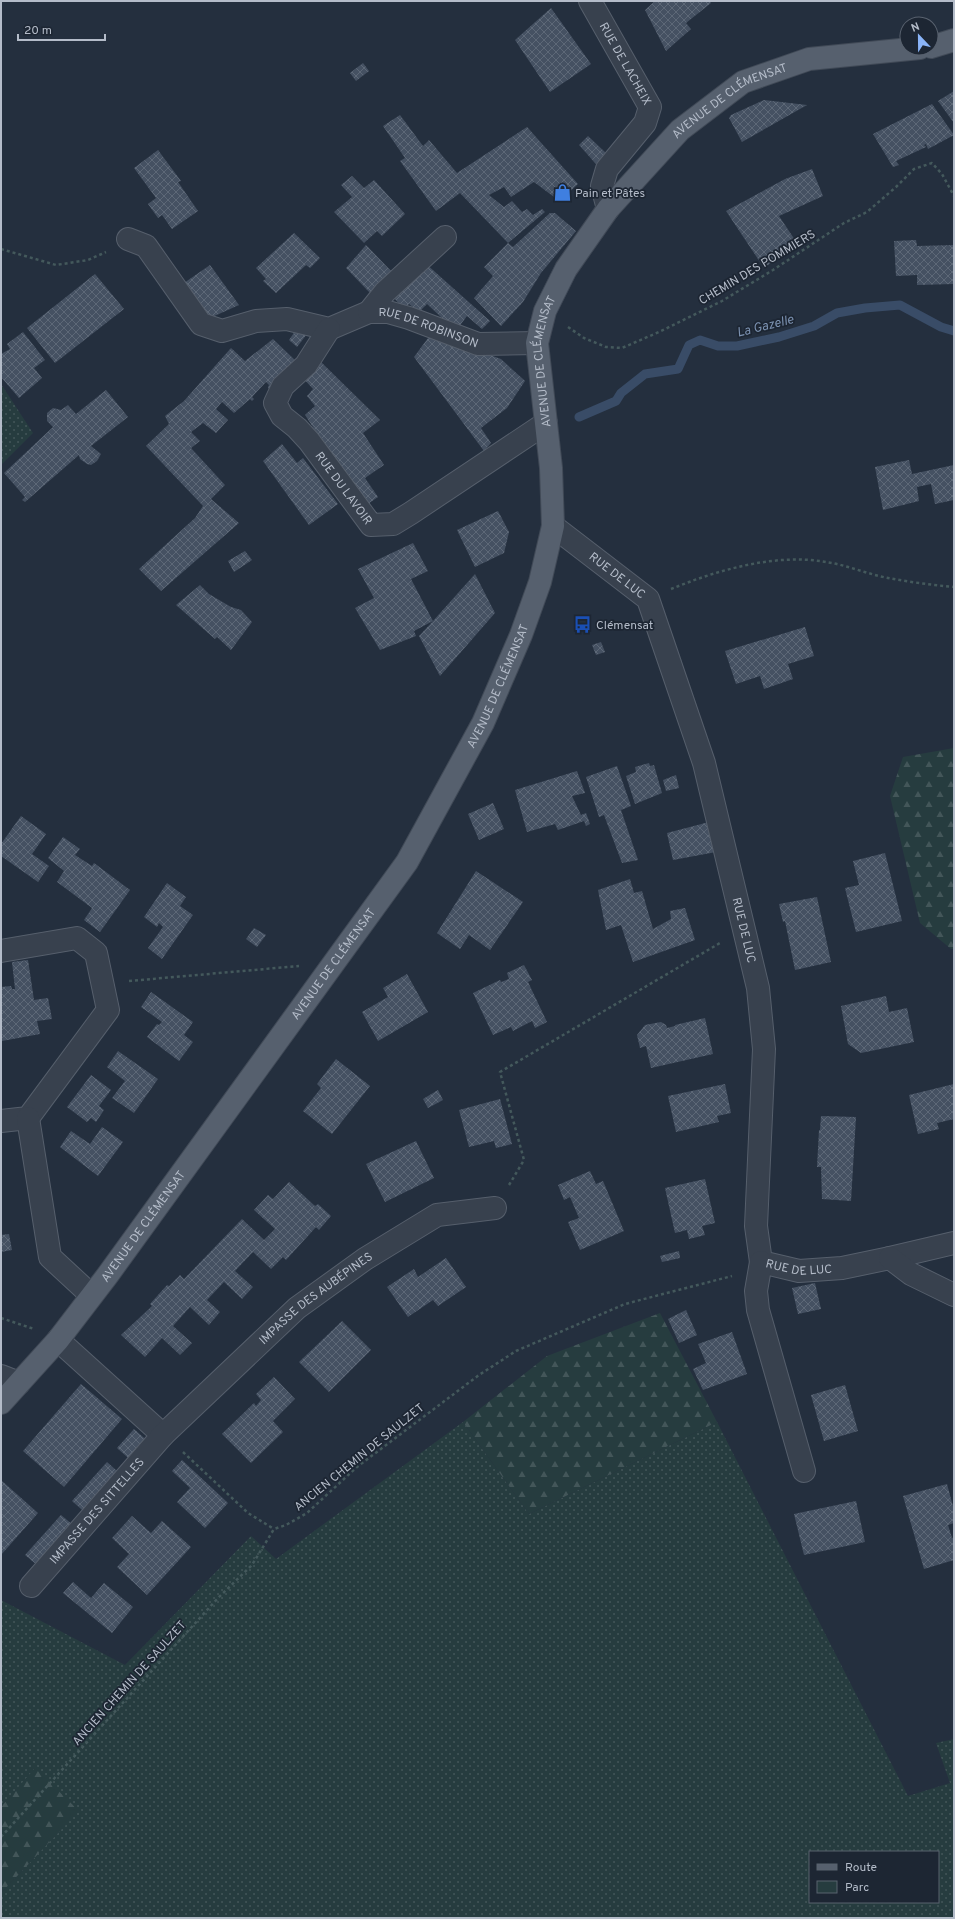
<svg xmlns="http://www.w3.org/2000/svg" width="955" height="1919" viewBox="0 0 955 1919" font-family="Overpass,sans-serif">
  <defs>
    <pattern id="green-dots" width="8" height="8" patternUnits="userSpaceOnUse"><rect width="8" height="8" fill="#263c3f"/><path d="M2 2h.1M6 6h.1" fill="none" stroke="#435659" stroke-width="1.8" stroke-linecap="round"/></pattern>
    <pattern id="forest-firs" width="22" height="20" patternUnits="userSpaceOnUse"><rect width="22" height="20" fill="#263c3f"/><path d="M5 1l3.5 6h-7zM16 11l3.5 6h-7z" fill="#435659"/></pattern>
    <pattern id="building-cross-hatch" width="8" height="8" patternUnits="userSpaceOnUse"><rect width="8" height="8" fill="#455162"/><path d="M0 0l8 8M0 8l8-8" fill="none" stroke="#5d6877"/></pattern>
  </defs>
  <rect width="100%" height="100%" fill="#242f3e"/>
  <g fill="url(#green-dots)" fill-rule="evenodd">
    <path d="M1,384L33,433L1,465Z"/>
    <path d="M463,1422L529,1514L717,1422L908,1796L950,1783L936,1743L954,1739V1918H1V1893L78,1811L35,1769L1,1807V1600L125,1665L251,1536L276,1559ZM810,1852H938V1902H810Z"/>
  </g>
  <g fill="url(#forest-firs)">
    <path d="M954,748V949H951L920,923L890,796L903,757Z"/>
    <path d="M660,1313L717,1422L529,1514L463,1422L547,1356Z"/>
    <path d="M35,1768L79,1811L1,1893V1807Z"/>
  </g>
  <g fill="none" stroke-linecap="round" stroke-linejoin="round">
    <path stroke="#394c67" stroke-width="9" d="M579,417L616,401L621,393L645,374L678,369L689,345L700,340L718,346H737L779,337L814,326L837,313L865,308L900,305L941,327L954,331"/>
  </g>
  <g fill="url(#building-cross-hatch)">
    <path d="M655,1H710L711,3L686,23L691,29L666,51L645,10Z"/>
    <path d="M551,8L591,64L550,92L515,40Z"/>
    <path d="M363,63L369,71L356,81L350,73Z"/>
    <path d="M954,91V123L938,101Z"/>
    <path d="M764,100L807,105L742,142L729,118L731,115Z"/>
    <path d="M932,104L954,135L928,149L926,144L924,145L926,147L896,161L899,165L893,167L873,134Z"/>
    <path d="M400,115L423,146L429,140L457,173L527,127L578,184L564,197L558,200L534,182L511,197L504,187L489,195L504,207L512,201L522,212L527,209L533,215L542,209L545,212L508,243L513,247L550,213H555L576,231L541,273L523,302L501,326L474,298L493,276L484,267L508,243L460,193L436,211L400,161L405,158L383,126Z"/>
    <path d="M588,136L606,153L596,164L579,145Z"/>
    <path d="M158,150L181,181L178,182L198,211L172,229L162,215L158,218L148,204L156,198L134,168Z"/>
    <path d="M812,169L823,196L779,216L797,243L764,268L726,211L785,179Z"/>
    <path d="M352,176L364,188L374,180L405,214L382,236L377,231L364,243L334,212L352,197L341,185Z"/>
    <path d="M294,233L320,258L310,268L306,265L276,293L263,281L266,279L256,268Z"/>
    <path d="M916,240L917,246L954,245V284L917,285V275L896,276L894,241Z"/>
    <path d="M366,245L393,273L371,294L346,268Z"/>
    <path d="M425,263L490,321L482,329L467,316L458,328L441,319L442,318L427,304L419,312L409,304L404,308L391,295Z"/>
    <path d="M210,265L239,305L210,318L184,283Z"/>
    <path d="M95,274L124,309L55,363L27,328Z"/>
    <path d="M298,327L307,334L297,347L289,340Z"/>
    <path d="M23,332L45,360L34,368L42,378L19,398L1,377V354L10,349L7,344Z"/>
    <path d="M431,334L501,359L525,381L507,408L481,428L491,443L484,451L414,357Z"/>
    <path d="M273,339L297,362L269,389L268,387L269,385L266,382L252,397L254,399L252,401L250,399L234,413L222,402L216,409L228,420L216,433L203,423L191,432L200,441L191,448L225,485L211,499L239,523L161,591L139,569L195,518L203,506L146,446L169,424L165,416L184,401L231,348L245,361Z"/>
    <path d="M321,362L380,420L363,433L384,465L365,478L378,497L365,506L305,415L315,406L307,396L313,389L303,378Z"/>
    <path d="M106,390L128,417L91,446L101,454L97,461L91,465L87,464L80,459L79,455L25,502L22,500L25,497L4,473L53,427L47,421V413L53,408L61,410L68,405L76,414Z"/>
    <path d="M282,444L297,463L303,458L338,504L309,525L263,461Z"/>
    <path d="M909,460L912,474L954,465V500L935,504L931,484L917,487L919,501L883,510L875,467Z"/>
    <path d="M498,511L509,532L504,553L475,567L457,530Z"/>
    <path d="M413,543L428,571L411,579L433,621L475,574L495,613L440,676L419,636L433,621L414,631L416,636L380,650L355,608L374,598L358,569Z"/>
    <path d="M245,551L252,560L234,572L228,561Z"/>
    <path d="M200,585L209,594L231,607L241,610L252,622L231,650L217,637L215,639L176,605Z"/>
    <path d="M805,627L814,656L788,664L793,679L764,689L760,676L736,684L725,651Z"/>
    <path d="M601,642L605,652L596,655L592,645Z"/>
    <path d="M649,763L650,766L654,765L662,793L635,804L626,776L636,772L635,767Z"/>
    <path d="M617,766L631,806L621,810L638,860L622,863L604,815L599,817L586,777Z"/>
    <path d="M577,771L585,793L572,796L581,815L586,813L590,824L586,826L584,821L558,830L555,824L527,832L515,790Z"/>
    <path d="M676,775L679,788L666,791L663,780Z"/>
    <path d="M493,803L504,829L479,840L468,814Z"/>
    <path d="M21,816L46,834L32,854L49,866L38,882L1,856V844Z"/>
    <path d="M709,822L716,852L673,860L667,833Z"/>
    <path d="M63,837L80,849L75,855L92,866L94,863L130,890L100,932L84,920L92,908L57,882L64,871L48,858Z"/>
    <path d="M885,853L902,921L856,932L845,888L859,885L853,861Z"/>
    <path d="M476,871L523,902L490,950L469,935L460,949L437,933Z"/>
    <path d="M630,879L634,893L642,891L653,929L671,919L670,911L685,908L695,940L633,962L621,925L606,930L598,890Z"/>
    <path d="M167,883L186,897L180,906L193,915L162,959L148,948L163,927L159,923L157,927L144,917Z"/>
    <path d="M817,897L831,962L795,970L785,921L783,922L779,904Z"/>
    <path d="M254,928L266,935L257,947L246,939Z"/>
    <path d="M28,960L34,1000L48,998L52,1019L37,1021L40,1034L2,1041L1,987L11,986L12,989H15L12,962Z"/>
    <path d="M524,965L532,980L528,982L547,1022L535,1028L532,1021L513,1031L511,1027L493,1035L473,993L500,980L501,982L509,979L507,973Z"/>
    <path d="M407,974L428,1012L378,1041L362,1012L388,997L383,988Z"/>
    <path d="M151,992L193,1022L184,1035L193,1042L179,1061L147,1037L157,1024L159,1025L162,1022L141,1007Z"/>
    <path d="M886,996L889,1012L907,1008L914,1042L861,1053L848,1044L841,1006Z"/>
    <path d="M705,1018L713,1054L651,1068L646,1046L640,1048L637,1035L645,1025L661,1022L666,1025L667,1028L675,1026V1025Z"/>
    <path d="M118,1051L158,1079L134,1113L112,1098L125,1081L107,1067Z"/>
    <path d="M336,1059L370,1086L332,1134L303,1111L321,1088L317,1084Z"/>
    <path d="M91,1075L111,1090L99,1106L104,1110L96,1122L91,1118L87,1122L67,1107Z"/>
    <path d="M725,1084L731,1113L717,1116L719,1122L676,1132L668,1096Z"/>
    <path d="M954,1084V1119L937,1123L939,1129L918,1134L909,1095Z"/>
    <path d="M438,1090L443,1100L428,1108L423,1099Z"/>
    <path d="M500,1099L512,1144L496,1148L494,1141L469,1147L459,1110Z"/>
    <path d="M821,1116L856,1117L851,1201L822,1199L821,1167H817L819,1130H820Z"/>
    <path d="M102,1127L123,1142L98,1176L60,1147L71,1131L90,1144Z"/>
    <path d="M416,1141L434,1178L385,1202L366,1164Z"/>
    <path d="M590,1171L596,1184L603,1181L624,1231L580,1250L568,1222L579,1218L570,1197L564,1200L558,1185Z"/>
    <path d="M705,1179L715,1223L702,1226L705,1235L689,1239L687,1230L675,1233L665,1188Z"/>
    <path d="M289,1182L315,1206L318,1204L331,1216L319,1230L316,1227L286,1260L283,1257L271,1269L253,1252L235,1271L253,1287L242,1299L224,1282L207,1300L220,1312L209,1325L190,1307L173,1326L192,1343L180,1355L162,1338L145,1357L121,1335L152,1306L150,1304L167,1285L169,1286L180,1275L184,1279L242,1219L264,1240L275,1229L254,1210L268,1195L273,1199Z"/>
    <path d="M9,1234L12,1250L1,1252V1235Z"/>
    <path d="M679,1251L680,1258L662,1262L660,1256Z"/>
    <path d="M446,1258L466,1287L438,1306L433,1300L408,1317L387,1287L414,1269L418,1277Z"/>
    <path d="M815,1283L821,1309L798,1314L792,1288Z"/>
    <path d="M686,1310L697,1335L679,1343L668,1319Z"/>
    <path d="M342,1321L371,1350L329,1392L299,1362Z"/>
    <path d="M732,1332L747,1374L703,1390L693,1369L706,1363L698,1344Z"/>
    <path d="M274,1377L295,1399L273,1421L283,1432L251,1463L222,1434L254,1403L256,1406L261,1400L256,1394Z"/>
    <path d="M81,1384L122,1419L64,1487L23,1451Z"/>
    <path d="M845,1385L858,1431L824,1441L811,1395Z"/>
    <path d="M134,1429L152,1445L135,1464L117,1448Z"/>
    <path d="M182,1460L228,1503L205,1528L177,1502L190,1488L172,1471Z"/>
    <path d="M107,1462L125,1478L90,1517L72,1501Z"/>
    <path d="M1,1480L38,1513L1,1555Z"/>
    <path d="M947,1484L954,1510V1523L948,1525L952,1538L954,1537V1560L924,1569L903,1496Z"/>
    <path d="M856,1501L865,1542L804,1555L794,1514Z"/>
    <path d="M61,1515L79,1530L43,1570L25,1555Z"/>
    <path d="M132,1516L151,1533L162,1521L191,1547L147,1595L117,1567L129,1554L112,1538Z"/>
    <path d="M73,1582L91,1598L104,1583L133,1607L112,1633L63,1593Z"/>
  </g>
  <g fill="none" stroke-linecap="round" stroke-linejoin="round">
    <defs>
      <g id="minor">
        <path id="s1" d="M590,1L650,107L645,123L607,169L602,186L608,209"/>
        <path id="s2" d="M128,239L146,246L201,324L222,331L256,321L287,319L329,329L369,312H388L409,318L478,344L537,343"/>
        <path d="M369,312L385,292L445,237"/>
        <path id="s3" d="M329,329L306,365L283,386L275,403L282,416L297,428L309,441L371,525L393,524L411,513L546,423"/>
        <path id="s4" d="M553,526L648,599L704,763L758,988L764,1049L756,1226L761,1262L799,1271L842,1268L890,1258L954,1243"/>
        <path d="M1,951L77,938L96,953L108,1010L28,1118L1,1121"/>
        <path d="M28,1118L50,1257L91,1295"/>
        <path d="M890,1258L911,1274L954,1295"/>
        <path d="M761,1262L756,1291L758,1310L804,1471"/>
        <path d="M58,1340L163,1435"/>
        <path d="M1,1376L19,1383"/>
        <path id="s5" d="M31,1586L163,1435L297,1308L365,1259L437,1215L495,1208"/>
      </g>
      <g id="major">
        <path d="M931,47L954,40"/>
        <path id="s6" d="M1,1403L58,1340L107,1276L407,862L483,723L521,635L540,582L553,526L551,468L537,343L545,311L566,269L608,209L680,130L743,82L809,59L920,48"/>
      </g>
    </defs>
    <use href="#minor" stroke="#565f6c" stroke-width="24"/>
    <use href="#major" stroke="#414a57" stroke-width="24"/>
    <g stroke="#44595c" stroke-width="2.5" stroke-dasharray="3 3" stroke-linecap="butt">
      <path d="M1,249L56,265L88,260L106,252"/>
      <path d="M568,327L584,338L606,347L622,348L659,332L722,301L773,270L844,223L867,212L896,187L914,169L932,163L942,174L954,196"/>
      <path d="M671,589C718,570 775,553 826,562C847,565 867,574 888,578C909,582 932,585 954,587"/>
      <path d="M129,981L299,966"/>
      <path d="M509,1185L524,1160L500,1072L720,943"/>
      <path d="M1,1318L34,1329"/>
      <path d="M183,1452L248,1513L274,1529"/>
      <path d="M1,1837L218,1598L252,1565L274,1529L286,1525L307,1513L357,1467L479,1375L516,1351L625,1304L732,1276"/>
    </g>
    <use href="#minor" stroke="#38414e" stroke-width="22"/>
    <use href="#major" stroke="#56606e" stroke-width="22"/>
  </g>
  <defs>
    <symbol id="shop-bare" viewBox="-9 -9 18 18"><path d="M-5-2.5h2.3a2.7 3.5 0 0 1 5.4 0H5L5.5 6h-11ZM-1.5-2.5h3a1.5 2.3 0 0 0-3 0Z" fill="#3f7fe0" stroke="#1d2633" stroke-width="2.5" paint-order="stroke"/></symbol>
    <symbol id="bus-bare" viewBox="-9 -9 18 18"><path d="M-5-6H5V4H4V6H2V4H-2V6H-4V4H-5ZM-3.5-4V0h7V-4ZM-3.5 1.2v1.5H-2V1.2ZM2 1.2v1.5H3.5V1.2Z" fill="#1a4fb4" stroke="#1d2633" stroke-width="2.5" paint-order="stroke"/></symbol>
  </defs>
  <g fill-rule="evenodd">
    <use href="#shop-bare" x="550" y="180" width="25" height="25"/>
    <use href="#bus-bare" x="570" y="612" width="25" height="25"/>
  </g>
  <g text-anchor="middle" stroke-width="3.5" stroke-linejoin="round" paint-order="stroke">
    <g font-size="12" fill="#b4bcc9" stroke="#1d2633">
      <text dy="4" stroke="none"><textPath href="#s1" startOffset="72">RUE DE LACHEIX</textPath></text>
      <text dy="4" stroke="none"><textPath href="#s6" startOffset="1547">AVENUE DE CLÉMENSAT</textPath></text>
      <text transform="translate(757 267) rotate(-31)" y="4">CHEMIN DES POMMIERS</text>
      <text dy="4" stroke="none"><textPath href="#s2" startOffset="352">RUE DE ROBINSON</textPath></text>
      <text dy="4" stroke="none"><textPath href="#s6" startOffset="1211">AVENUE DE CLÉMENSAT</textPath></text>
      <text dy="4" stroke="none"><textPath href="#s3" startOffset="203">RUE DU LAVOIR</textPath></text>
      <text dy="4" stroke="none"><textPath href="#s4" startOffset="81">RUE DE LUC</textPath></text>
      <text dy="4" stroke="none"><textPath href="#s6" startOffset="875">AVENUE DE CLÉMENSAT</textPath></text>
      <text dy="4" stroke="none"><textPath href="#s4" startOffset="465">RUE DE LUC</textPath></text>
      <text dy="4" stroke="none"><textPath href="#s6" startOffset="551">AVENUE DE CLÉMENSAT</textPath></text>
      <text dy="4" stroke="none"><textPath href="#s6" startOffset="227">AVENUE DE CLÉMENSAT</textPath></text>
      <text dy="4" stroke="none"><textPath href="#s4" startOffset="838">RUE DE LUC</textPath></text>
      <text dy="4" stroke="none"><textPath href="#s5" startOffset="406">IMPASSE DES AUBÉPINES</textPath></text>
      <text transform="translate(359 1457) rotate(-39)" y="4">ANCIEN CHEMIN DE SAULZET</text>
      <text dy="4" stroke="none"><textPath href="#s5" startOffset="100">IMPASSE DES SITTELLES</textPath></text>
      <text transform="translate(129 1683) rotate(-48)" y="4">ANCIEN CHEMIN DE SAULZET</text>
    </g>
    <g font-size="12" fill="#b4bcc9" stroke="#1d2633" text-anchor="start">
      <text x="575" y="197">Pain et Pâtes</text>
      <text x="596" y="629">Clémensat</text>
    </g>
    <g font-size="13" font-style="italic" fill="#7c92b1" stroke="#1d2633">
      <text transform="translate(765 325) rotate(-14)" y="5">La Gazelle</text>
    </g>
  </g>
  <rect width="955" height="1919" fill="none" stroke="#b4bcc9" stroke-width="4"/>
  <rect x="809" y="1851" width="130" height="52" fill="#1d2633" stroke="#59626f"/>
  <rect x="817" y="1864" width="20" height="6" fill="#56606e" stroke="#59626f"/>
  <text x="845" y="1871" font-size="12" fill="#b4bcc9">Route</text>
  <rect x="817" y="1881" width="20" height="12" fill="#263c3f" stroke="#59626f"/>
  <text x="845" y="1891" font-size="12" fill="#b4bcc9">Parc</text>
  <g transform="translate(919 36) rotate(338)"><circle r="19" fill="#1d2633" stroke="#59626f"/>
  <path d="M0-3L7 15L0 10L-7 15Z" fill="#8ab4f8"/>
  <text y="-6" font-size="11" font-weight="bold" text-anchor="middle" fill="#b4bcc9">N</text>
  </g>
  <path d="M18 34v6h87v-6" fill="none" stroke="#b4bcc9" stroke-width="2"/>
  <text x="24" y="34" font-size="12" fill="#b4bcc9" stroke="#1d2633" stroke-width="3" paint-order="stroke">20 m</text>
</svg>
